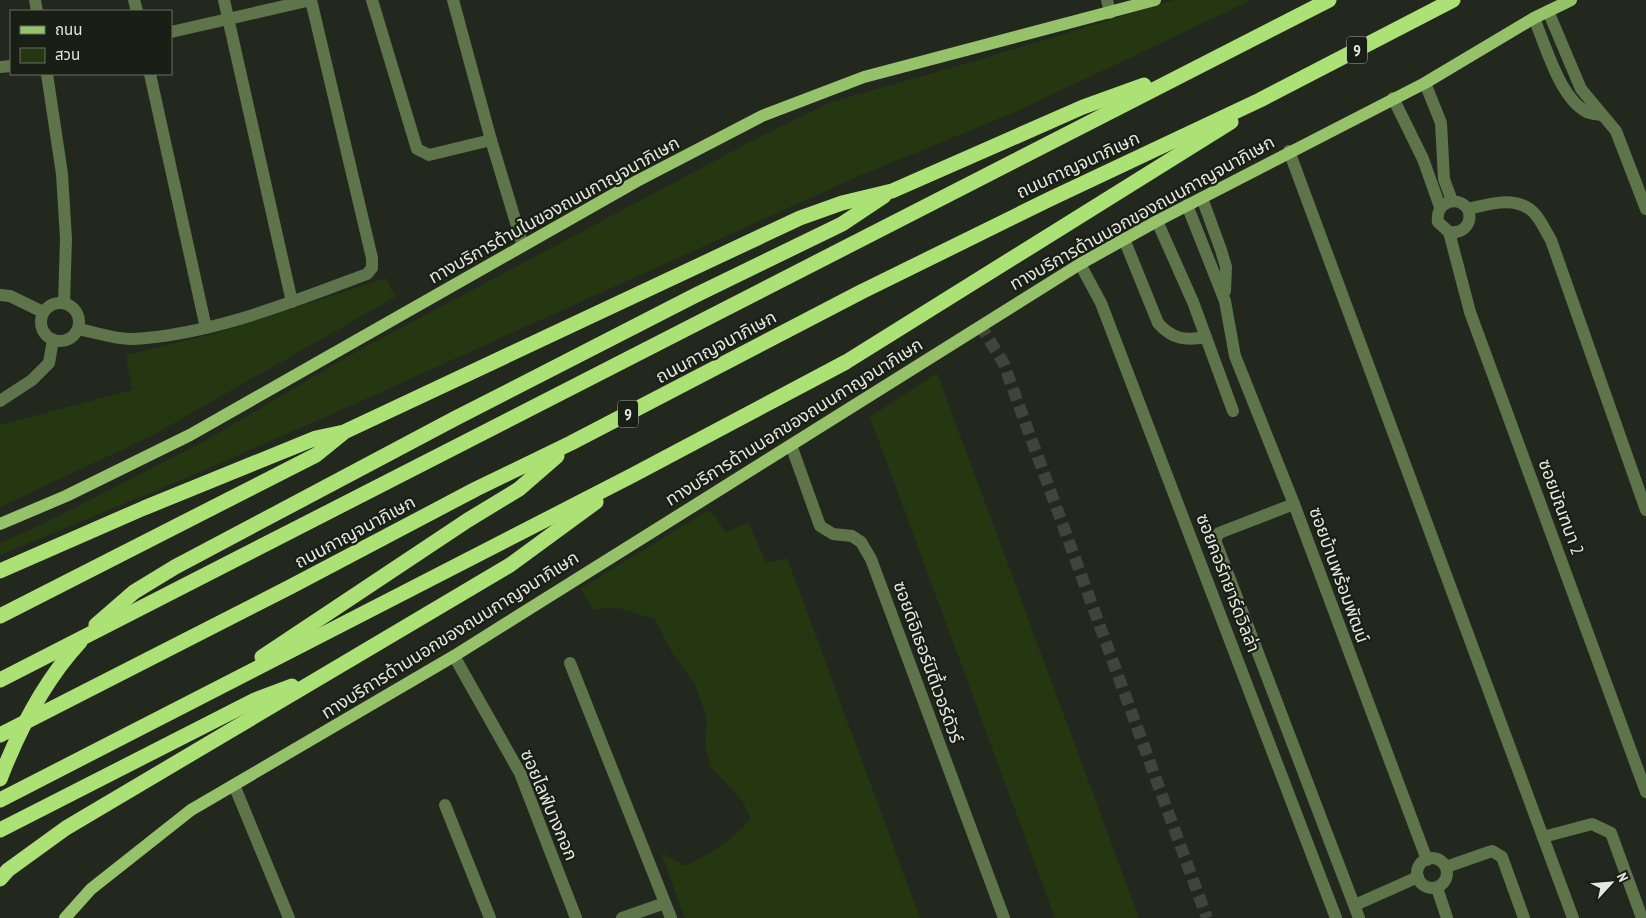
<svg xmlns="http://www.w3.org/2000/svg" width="1646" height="918" font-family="'PT Sans Narrow','Noto Sans Thai',sans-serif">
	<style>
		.green { fill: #253711 }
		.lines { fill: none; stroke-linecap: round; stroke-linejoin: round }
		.minor-tunnel { stroke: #40453b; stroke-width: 12; stroke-dasharray: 12 6; stroke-linecap: butt }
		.minor { stroke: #5e744a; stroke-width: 12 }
		.major { stroke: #96c26a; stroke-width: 12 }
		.highway { stroke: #ace175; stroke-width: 15 }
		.labels { text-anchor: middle; stroke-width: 4.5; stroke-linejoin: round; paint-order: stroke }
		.shield { fill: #191f14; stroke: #a7aca4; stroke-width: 1 }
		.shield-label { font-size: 16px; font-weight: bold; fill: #e4e8e1 }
		.street-label { font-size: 18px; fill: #e4e8e1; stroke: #191f14 }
	</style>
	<rect width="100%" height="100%" fill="#23281e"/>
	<g class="green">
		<polygon points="1174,0 1252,0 1015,112 859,176 357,403 179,481 0,555 0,543 37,527 203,442 354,353 754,140 831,102 965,64"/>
		<polygon points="386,278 395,297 153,435 0,507 0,425 132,390 126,355 218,333"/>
		<polygon points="937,373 1139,918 1055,918 870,417"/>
		<path d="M707 511 714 515 726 533 748 522 766 563 787 558 920 918H685L661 853 685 866C710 854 733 840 751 819L743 802 711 767 705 744 707 718 695 684 673 654 655 619 618 608 593 609 580 589Z"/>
	</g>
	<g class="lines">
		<polyline class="minor-tunnel" points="980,325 1003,362 1207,918"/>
		<g class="minor">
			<polyline points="35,0 37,11"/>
			<polyline points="134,0 137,11"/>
			<polyline points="224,0 292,302"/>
			<polyline points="372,0 417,149 429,155 491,140"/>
			<polyline points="453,0 491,140 523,246"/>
			<polyline points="1107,0 1110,13"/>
			<polyline points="1548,11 1581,89 1616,131 1646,209"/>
			<path d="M1534 18C1545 44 1560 99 1587 112 1591 114 1597 114 1602 115"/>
			<polyline points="0,67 11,66"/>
			<polyline points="47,74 62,174 66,239 64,303"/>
			<polyline points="150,74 206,328"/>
			<polyline points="1425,83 1441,123 1444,179 1452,201"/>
			<polyline points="1393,98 1423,159 1440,207"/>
			<polyline points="1289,151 1573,918"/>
			<polyline points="1202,198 1221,250 1226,267 1225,291"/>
			<polyline points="1187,205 1225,301 1235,356 1294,504 1427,860"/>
			<path d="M1468 209C1489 204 1517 195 1534 213 1541 220 1546 232 1551 240L1646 510"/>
			<polyline points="1157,221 1193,302 1233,411"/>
			<path d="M1449 232C1464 234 1473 223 1468 209 1456 194 1435 203 1438 222L1449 232 1470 312 1646 792"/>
			<path d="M1124 239 1158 323C1172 339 1185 341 1206 337"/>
			<polyline points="1080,264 1101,303 1336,918"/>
			<polyline points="0,295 10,296 43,312"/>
			<circle cx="60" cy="322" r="19"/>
			<path d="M78 329C95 332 116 340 134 339 214 334 292 302 367 274L372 268V258L311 0 171 32"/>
			<polyline points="0,401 32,380 49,363 53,340"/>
			<polyline points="791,445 820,526 833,534 852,536 861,542 871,559 1004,918"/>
			<polyline points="1294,504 1219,533 1215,540 1359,918"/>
			<polyline points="454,656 520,773 576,918"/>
			<polyline points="570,663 671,918"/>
			<polyline points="234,785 289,918"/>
			<polyline points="445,805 490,918"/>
			<polyline points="1543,837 1592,824 1611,833 1642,918"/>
			<circle cx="1432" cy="873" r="15"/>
			<polyline points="1446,867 1492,851 1502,857 1524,918"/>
			<polyline points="1437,888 1447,918"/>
			<polyline points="1355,905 1418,877"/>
			<polyline points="622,918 665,903"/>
		</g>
		<g class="major">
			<polyline points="0,524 66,496 190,435 637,181 762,116 864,77 1155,0"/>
			<polyline points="65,918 91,889 191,810 454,656 1080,264 1157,221 1425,83 1534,18 1571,0"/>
		</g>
		<g class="highway">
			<polyline points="0,571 144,508 316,438 344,432 800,218 842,203 892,191 1083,107 1144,85"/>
			<polyline points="0,616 316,455 342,434"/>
			<polyline points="96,625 134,592 175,567 454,419 696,295 842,224 884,196"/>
			<polyline points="262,657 468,520 519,489 557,456"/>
			<polyline points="0,680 1329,0"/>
			<polyline points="0,735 290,587 476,489 571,443 861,292 1050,199 1260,100 1453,0"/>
			<path d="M0 779C19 730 44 681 80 642"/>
			<polyline points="0,800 633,475 846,362 1231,122"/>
			<polyline points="0,830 255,700 292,686"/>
			<polyline points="0,879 8,870 66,828 510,565 596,502"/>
		</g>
	</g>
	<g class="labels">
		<g class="shield">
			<rect x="1347" y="36.5" width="20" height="27" rx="4"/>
			<rect x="618" y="400.5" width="20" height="27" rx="4"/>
		</g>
		<g class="shield-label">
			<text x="1357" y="56">9</text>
			<text x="628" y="420">9</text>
		</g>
		<g class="street-label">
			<text transform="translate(1078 165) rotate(-25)" y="6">ถนนกาญจนาภิเษก</text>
			<text transform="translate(554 210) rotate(-29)" y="6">ทางบริการด้านในของถนนกาญจนาภิเษก</text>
			<text transform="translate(1142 213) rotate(-29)" y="6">ทางบริการด้านนอกของถนนกาญจนาภิเษก</text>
			<text transform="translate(716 347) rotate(-28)" y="6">ถนนกาญจนาภิเษก</text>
			<text transform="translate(794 422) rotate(-32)" y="6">ทางบริการด้านนอกของถนนกาญจนาภิเษก</text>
			<text transform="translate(1561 507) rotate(70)" y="6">ซอยมัณฑนา 2</text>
			<text transform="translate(355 532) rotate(-28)" y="6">ถนนกาญจนาภิเษก</text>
			<text transform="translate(1339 575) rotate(70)" y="6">ซอยบ้านพร้อมพัฒน์</text>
			<text transform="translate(1228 583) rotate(69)" y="6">ซอยคอร์ทยาร์ดวิลล่า</text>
			<text transform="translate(450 635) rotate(-32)" y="6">ทางบริการด้านนอกของถนนกาญจนาภิเษก</text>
			<text transform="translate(928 662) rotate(70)" y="6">ซอยดิอิเธอร์นิตี้เวอร์ดัวร์</text>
			<text transform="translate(549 805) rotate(67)" y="6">ซอยไลฟ์บางกอก</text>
		</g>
	</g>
	<rect x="10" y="10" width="162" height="65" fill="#191f14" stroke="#6a6f66"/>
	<rect x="20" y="26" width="25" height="8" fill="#96c26a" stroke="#6a6f66"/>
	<text x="55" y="35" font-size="15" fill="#e4e8e1">ถนน</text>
	<rect x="20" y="48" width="25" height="15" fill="#253711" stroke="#6a6f66"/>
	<text x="55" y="60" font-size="15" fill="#e4e8e1">สวน</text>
	<g transform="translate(1611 883) rotate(64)" stroke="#191f14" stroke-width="4" paint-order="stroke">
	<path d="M0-4L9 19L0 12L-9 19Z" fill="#e4e8e1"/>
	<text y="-8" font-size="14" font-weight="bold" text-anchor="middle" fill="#e4e8e1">N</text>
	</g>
</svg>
